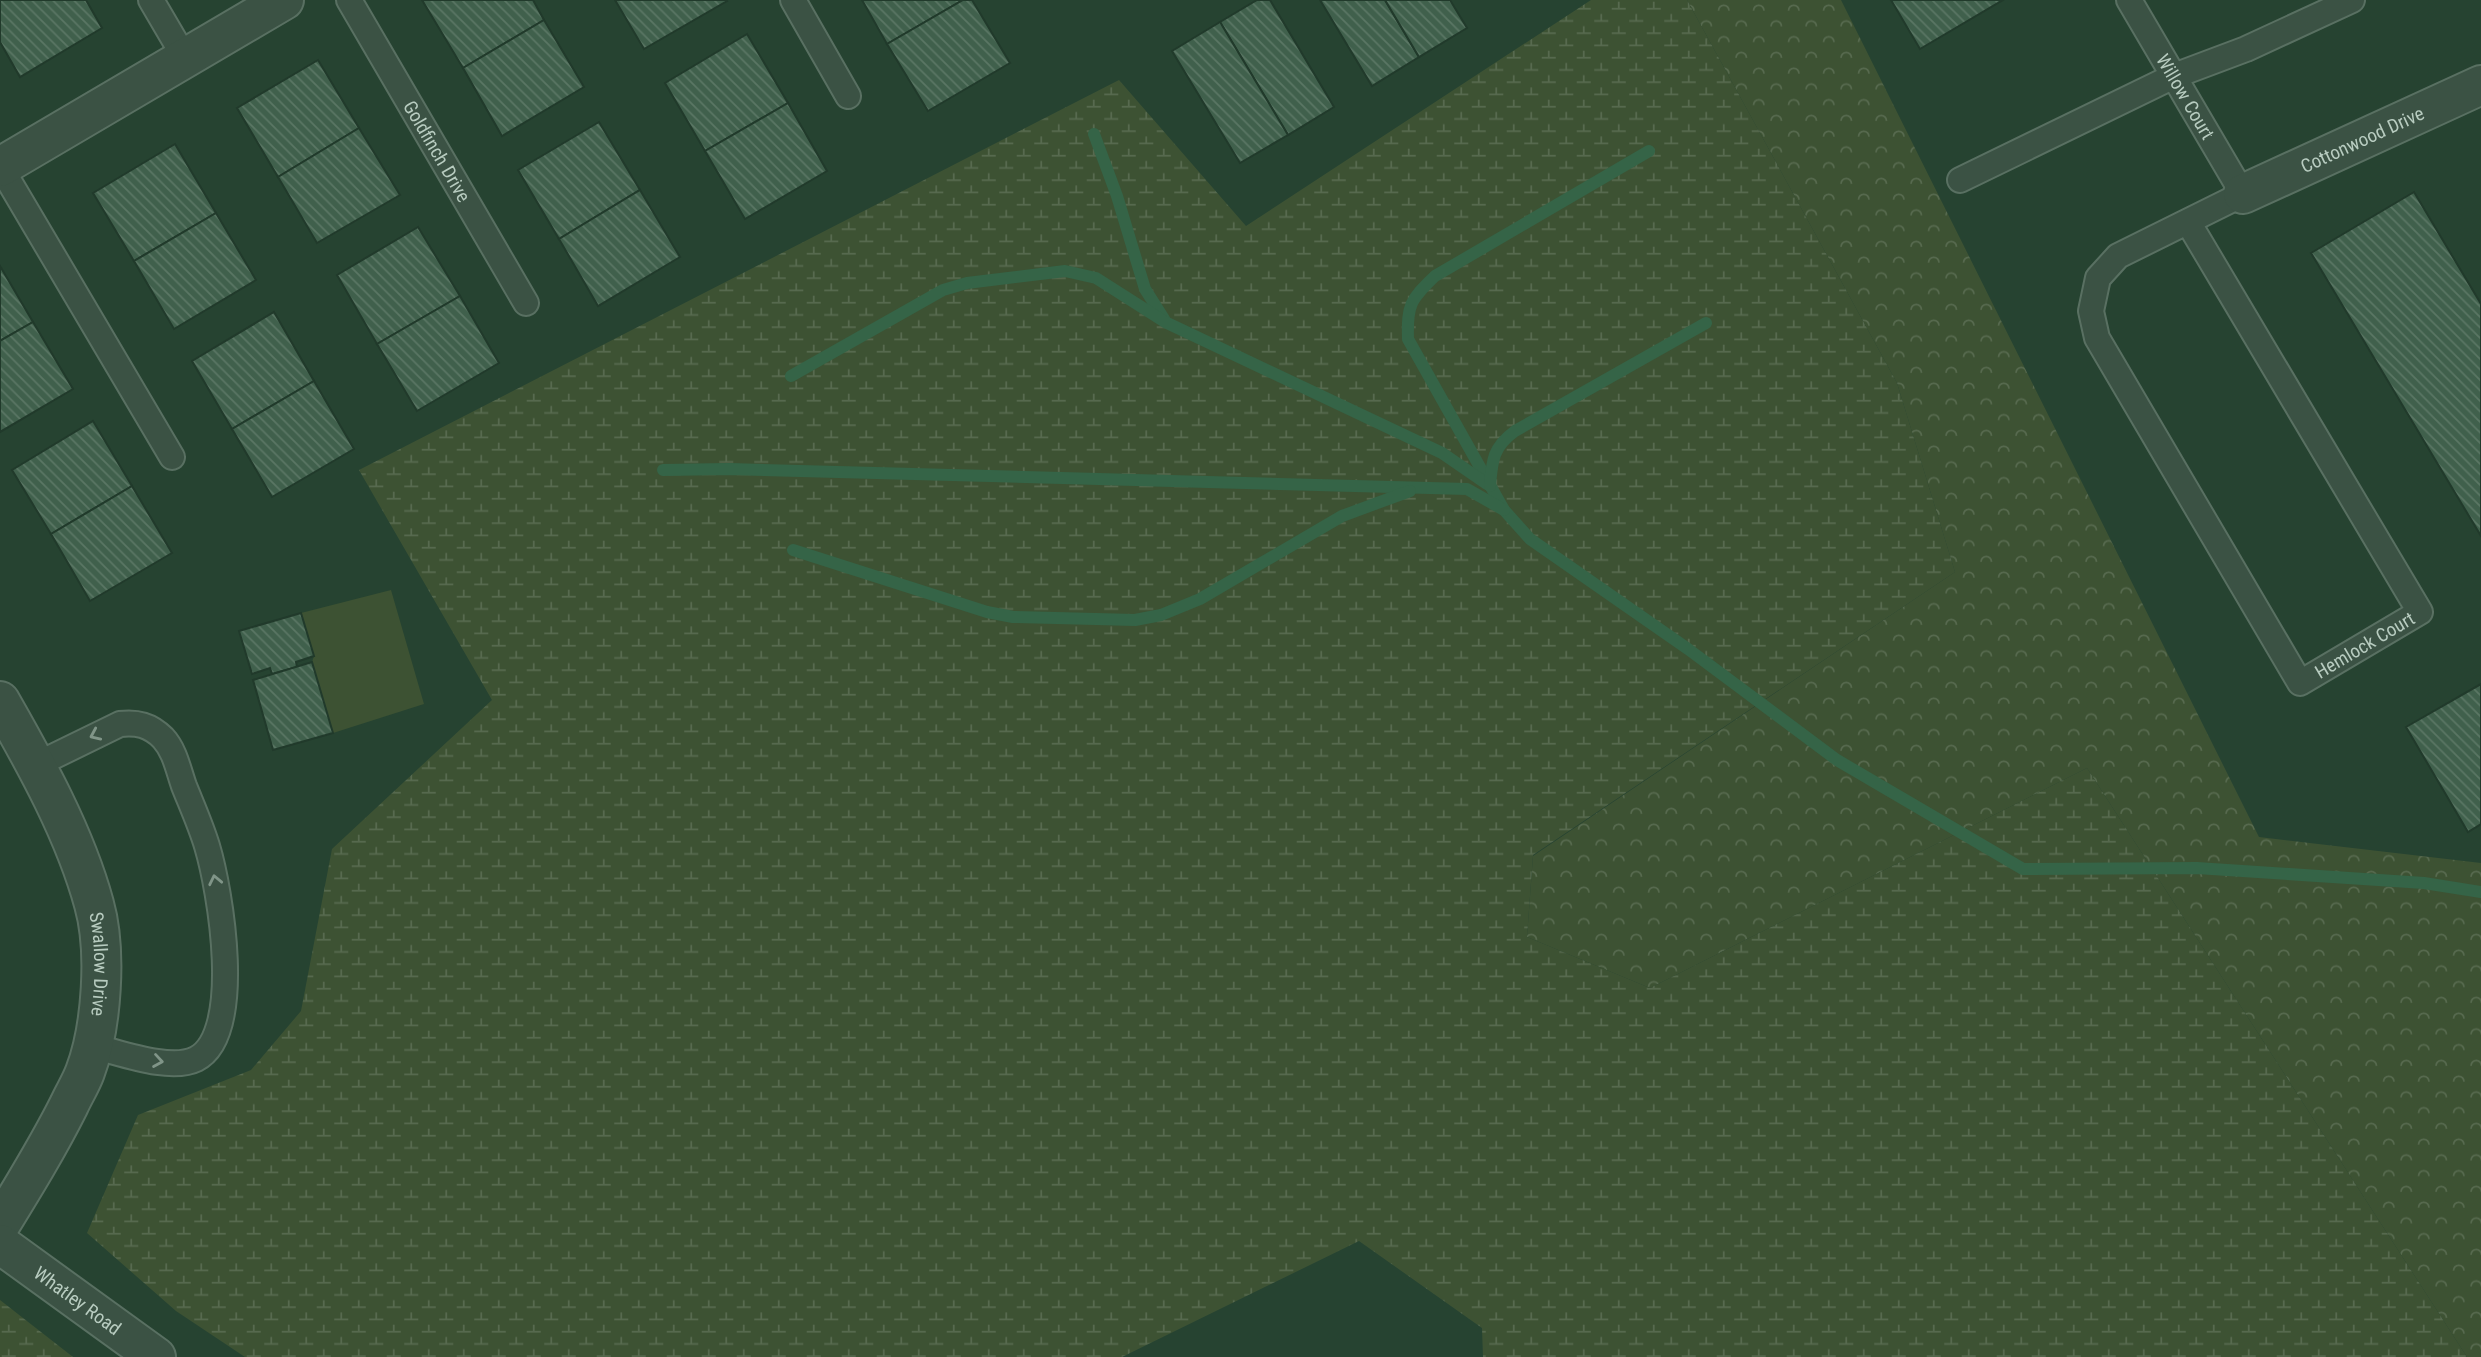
<svg xmlns="http://www.w3.org/2000/svg" width="2481" height="1357" font-family="'Roboto Condensed',sans-serif">
	<style>
		.forest { fill: url(#forest-crowns) }
		.wetland { fill: url(#wetland-marsh) }
		.garden { fill: #3d5233 }
		.lines { fill: none; stroke-linecap: round; stroke-linejoin: round }
		.stream { stroke: #356447; stroke-width: 12 }
		.building { fill: url(#building-back-hatch); stroke: #213a2b; stroke-width: 2 }
		.lane-casing { stroke: #597062; stroke-width: 28 }
		.street-casing { stroke: #597062; stroke-width: 42 }
		.lane { stroke: #3b5244; stroke-width: 24 }
		.street { stroke: #3b5244; stroke-width: 38 }
		.oneway { stroke: #809588 }
		.labels { text-anchor: middle; stroke-width: 6; stroke-linejoin: round; paint-order: stroke }
		.street-label { font-size: 19px; fill: #b8ccc0; stroke: #1f3829 }
	</style>
	<defs>
		<pattern id="forest-crowns" width="20" height="18" patternUnits="userSpaceOnUse" patternTransform="scale(1.75)"><rect width="20" height="18" fill="#3d5233"/><path d="M2 6a3 3 0 1 1 6 0M12 15a3 3 0 1 1 6 0" fill="none" stroke="#576a4f"/></pattern>
		<pattern id="wetland-marsh" width="20" height="14" patternUnits="userSpaceOnUse" patternTransform="scale(1.75)"><rect width="20" height="14" fill="#3d5233"/><path d="M1 5h8M5 5V1M11 12h8M15 12V8" fill="none" stroke="#576a4f"/></pattern>
		<pattern id="building-back-hatch" width="6" height="6" patternUnits="userSpaceOnUse" patternTransform="scale(1.75)"><rect width="6" height="6" fill="#40604c"/><path d="M-1 5l2 2M0 0l6 6M5-1l2 2" fill="none" stroke="#5a7664"/></pattern>
	</defs>
	<rect width="100%" height="100%" fill="#264331"/>
	<polygon class="forest" points="1687,0 1841,0 2259,837 2481,863 2481,1357 2467,1357 2087,768 1650,988 1527,937 1533,856 1955,572 1897,383"/>
	<g class="wetland">
		<polygon points="1591,0 1687,0 1897,383 1955,572 1533,855 1527,937 1650,988 2087,768 2467,1357 1483,1357 1482,1328 1359,1241 1122,1357 245,1357 176,1311 87,1233 138,1115 251,1070 301,1011 332,849 492,700 359,470 1119,80 1246,226"/>
		<polygon points="0,1300 73,1357 0,1357"/>
	</g>
	<polygon class="garden" points="391,590 424,704 333,733 312,662 314,656 301,613"/>
	<g class="lines">
		<g class="stream">
			<polyline points="1094,134 1117,196 1145,289 1164,319"/>
			<path d="M1649 151 1435 276C1410 300 1407 305 1408 339L1504 510 1530 539 1688 649 1837 760 2023 869 2197 868 2424 883 2481 892"/>
			<polyline points="791,376 943,290 967,283 1065,271 1096,278 1165,322 1442,453 1487,484"/>
			<polyline points="663,470 729,469 1467,489 1504,510"/>
			<path d="M1490 486C1492 460 1493 447 1515 431L1706 323"/>
			<polyline points="793,550 987,612 1013,617 1135,620 1161,615 1200,599 1342,516 1410,491"/>
		</g>
	</g>
	<g class="building">
		<polygon points="0,0 86,0 102,28 20,77 0,42"/>
		<polygon points="422,0 533,0 544,20 463,68"/>
		<polygon points="615,0 726,0 727,1 644,49"/>
		<polygon points="862,0 963,0 887,44"/>
		<polygon points="963,0 972,0 1010,63 928,111 887,44"/>
		<polygon points="1257,0 1270,0 1334,107 1288,135 1220,22"/>
		<polygon points="1320,0 1385,0 1419,57 1372,86"/>
		<polygon points="1385,0 1450,0 1467,28 1419,57"/>
		<polygon points="1891,0 2003,0 1920,49"/>
		<polygon points="544,20 584,87 502,136 463,68"/>
		<polygon points="1220,22 1288,135 1240,163 1172,51"/>
		<polygon points="747,34 788,103 705,151 665,83"/>
		<polygon points="318,60 359,128 278,177 237,108"/>
		<polygon points="788,103 827,171 745,219 705,151"/>
		<polygon points="599,122 640,190 559,239 518,170"/>
		<polygon points="359,128 400,195 317,243 278,177"/>
		<polygon points="175,144 216,213 134,261 93,193"/>
		<polygon points="640,190 680,257 598,306 559,239"/>
		<polygon points="2414,192 2481,304 2481,536 2311,253"/>
		<polygon points="216,213 256,280 174,329 134,261"/>
		<polygon points="418,227 460,296 377,344 337,275"/>
		<polygon points="0,266 33,322 0,341"/>
		<polygon points="460,296 499,363 417,411 377,344"/>
		<polygon points="274,312 314,381 232,429 192,361"/>
		<polygon points="33,322 73,389 0,432 0,341"/>
		<polygon points="314,381 354,449 272,497 232,429"/>
		<polygon points="93,421 132,486 51,534 12,470"/>
		<polygon points="132,486 172,553 90,601 51,534"/>
		<polygon points="301,613 314,656 296,662 297,667 272,674 270,668 252,674 239,631"/>
		<polygon points="312,662 333,733 273,750 253,680"/>
		<polygon points="2481,684 2481,824 2468,832 2406,727"/>
	</g>
	<g class="lines">
		<g class="lane-casing">
			<g id="lane">
				<polyline points="151,0 185,58"/>
				<path id="s1" d="M349 0 526 303"/>
				<polyline points="793,0 848,96"/>
				<path id="s2" d="M2129 0 2243 194 2118 256 2098 278 2091 311 2097 338 2300 683 2420 612 2188 222"/>
				<polyline points="0,166 172,457"/>
				<polyline points="1960,180 2174,76 2246,49 2352,0"/>
				<path d="M36 765 120 724C137 722 150 725 163 738 175 751 178 769 184 786 192 806 201 826 207 846 220 889 245 1034 196 1059 170 1072 119 1052 92 1046"/>
			</g>
		</g>
		<g class="street-casing">
			<g id="street">
				<polyline points="0,167 284,0"/>
				<path id="s3" d="M2243 194 2481 85"/>
				<path id="s4" d="M0 701C36 764 75 834 94 904 107 950 102 1027 85 1072 81 1083 74 1094 69 1105 48 1147 24 1186 0 1225"/>
				<path id="s5" d="M0 1244 156 1357"/>
			</g>
		</g>
		<use href="#lane" class="lane"/>
		<use href="#street" class="street"/>
	</g>
	<defs><path id="oneway-chevron" d="M-2-3.5L2.5 0L-2 3.5" fill="none" stroke-width="1.6" stroke-linecap="round" stroke-linejoin="round" transform="scale(1.75)"/></defs>
	<g class="oneway">
		<use href="#oneway-chevron" transform="translate(95 735) rotate(156)"/>
		<use href="#oneway-chevron" transform="translate(215 880) rotate(-102)"/>
		<use href="#oneway-chevron" transform="translate(158 1061) rotate(9)"/>
	</g>
	<g class="labels">
		<g class="street-label">
			<text dy="7" stroke="none"><textPath href="#s2" startOffset="112">Willow Court</textPath></text>
			<text dy="7" stroke="none"><textPath href="#s3" startOffset="131">Cottonwood Drive</textPath></text>
			<text dy="7" stroke="none"><textPath href="#s1" startOffset="175">Goldfinch Drive</textPath></text>
			<text dy="7" stroke="none"><textPath href="#s2" startOffset="931">Hemlock Court</textPath></text>
			<text dy="7" stroke="none"><textPath href="#s4" startOffset="285">Swallow Drive</textPath></text>
			<text dy="7" stroke="none"><textPath href="#s5" startOffset="96">Whatley Road</textPath></text>
		</g>
	</g>
</svg>
